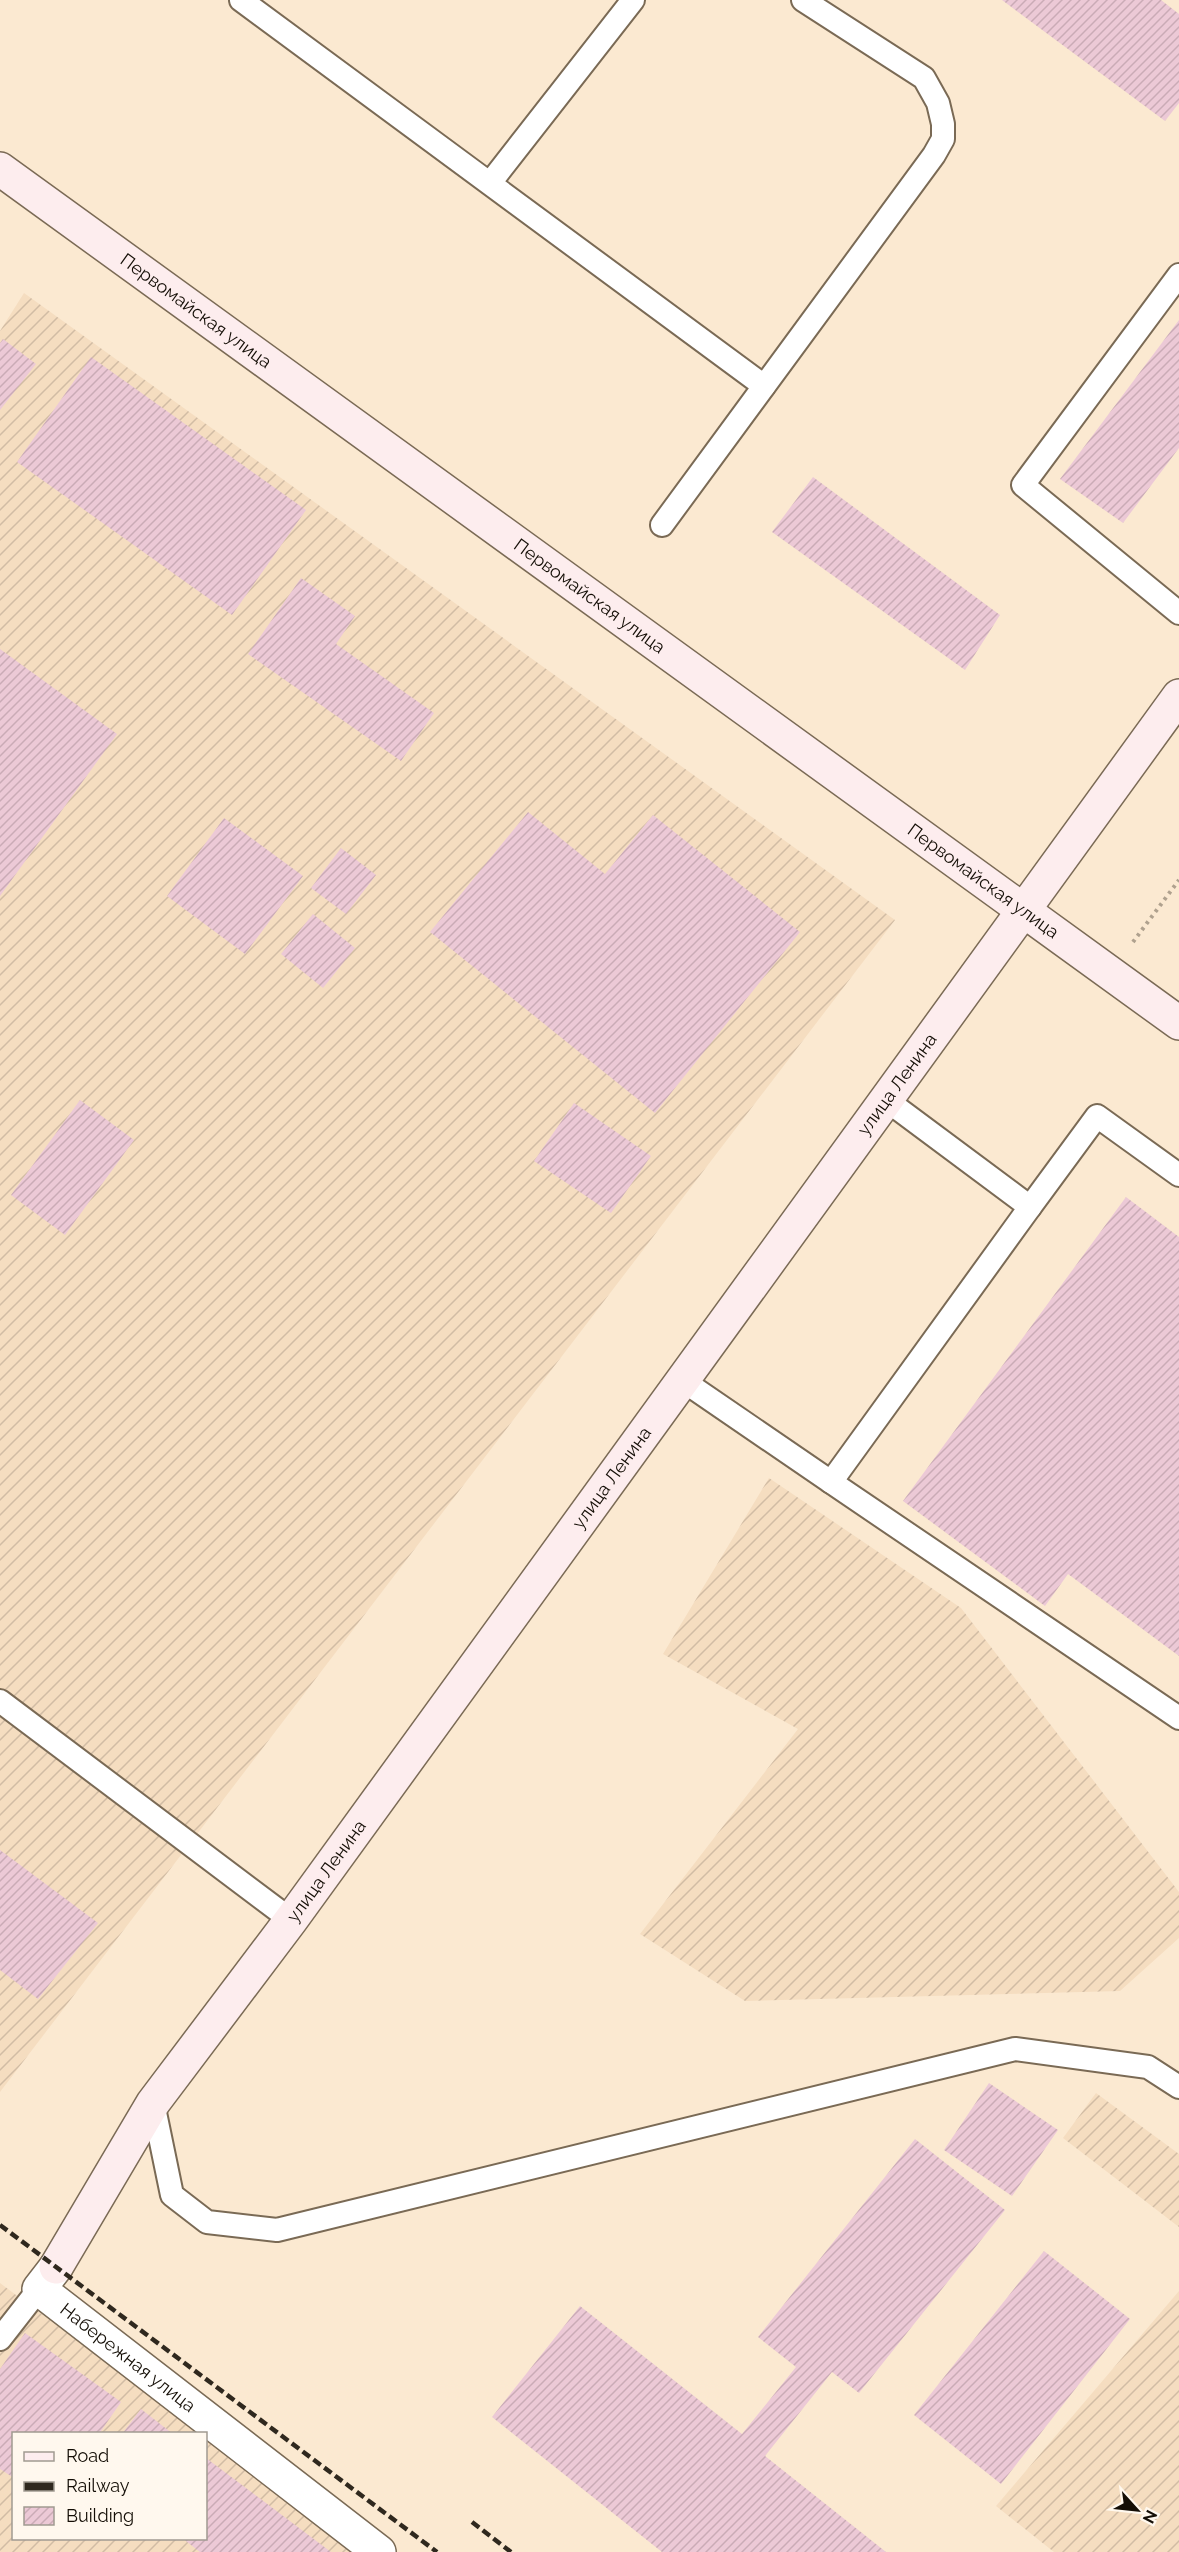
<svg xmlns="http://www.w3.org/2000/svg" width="1179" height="2552" font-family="Raleway,sans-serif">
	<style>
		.industrial { fill: url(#industrial-furrows) }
		.building { fill: url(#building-hatch) }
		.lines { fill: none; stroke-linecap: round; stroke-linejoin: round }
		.lane-casing { stroke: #7a6a55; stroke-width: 26 }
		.street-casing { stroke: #7a6a55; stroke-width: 36 }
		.secondary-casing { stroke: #7a6a55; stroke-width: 36 }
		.path { stroke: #afa18e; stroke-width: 4; stroke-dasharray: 3 4.5; stroke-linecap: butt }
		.lane { stroke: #fff; stroke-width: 22 }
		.street { stroke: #fff; stroke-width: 33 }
		.secondary { stroke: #fdedee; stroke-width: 33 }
		.rail { stroke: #2f281e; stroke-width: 4.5; stroke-dasharray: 9 4.5; stroke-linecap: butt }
		.labels { text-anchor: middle; stroke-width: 5; stroke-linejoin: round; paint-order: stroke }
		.street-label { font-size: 18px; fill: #140e06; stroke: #fff8ee }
	</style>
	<defs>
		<pattern id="industrial-furrows" width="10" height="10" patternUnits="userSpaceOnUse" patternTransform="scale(1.5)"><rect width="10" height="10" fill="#f5ddc0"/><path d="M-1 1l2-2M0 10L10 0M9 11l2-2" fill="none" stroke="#d1bca4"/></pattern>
		<pattern id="building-hatch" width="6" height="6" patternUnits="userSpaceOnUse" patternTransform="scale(1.5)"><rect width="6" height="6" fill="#ecc9d6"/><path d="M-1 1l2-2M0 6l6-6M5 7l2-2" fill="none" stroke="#caabb6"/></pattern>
	</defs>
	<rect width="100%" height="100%" fill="#fbe9d1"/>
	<g class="industrial">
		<polygon points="24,293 895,920 0,2092 0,331"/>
		<polygon points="769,1478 961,1608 1179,1892 1179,1938 1120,1991 745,2001 640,1934 798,1729 663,1654"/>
		<polygon points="1096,2093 1179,2154 1179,2227 1063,2138"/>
		<polygon points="0,2283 200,2433 14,2434 14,2538 206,2538 206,2438 357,2552 0,2552"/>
		<polygon points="1179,2291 1179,2552 1054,2552 996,2506"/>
	</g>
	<g class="building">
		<polygon points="1002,0 1161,0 1179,14 1179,103 1165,121"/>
		<polygon points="1179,320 1179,448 1123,523 1060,479"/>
		<polygon points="3,339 36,364 0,410 0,343"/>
		<polygon points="91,357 306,510 232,615 17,462"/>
		<polygon points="813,477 1000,615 965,670 772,532"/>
		<polygon points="301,578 355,616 336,644 434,713 401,761 248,654"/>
		<polygon points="0,649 117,734 0,896"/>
		<polygon points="528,812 605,874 653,815 800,932 655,1113 430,932"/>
		<polygon points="224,818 303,876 245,954 167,896"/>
		<polygon points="341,848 376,875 346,914 311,888"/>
		<polygon points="313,914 355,948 323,988 281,954"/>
		<polygon points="80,1100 134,1140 65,1235 11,1195"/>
		<polygon points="574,1103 651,1156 611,1213 534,1161"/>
		<polygon points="1126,1197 1179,1237 1179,1656 1068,1574 1045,1606 903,1501"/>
		<polygon points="0,1850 98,1923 38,1999 0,1970"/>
		<polygon points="989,2083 1058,2130 1012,2196 944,2150"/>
		<polygon points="915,2139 1005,2210 859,2393 832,2372 765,2456 886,2552 662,2552 492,2417 580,2306 742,2434 796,2367 758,2337"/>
		<polygon points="1044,2251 1130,2319 1001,2484 914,2415"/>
		<polygon points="25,2333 121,2402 99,2434 14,2434 14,2478 0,2469 0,2369"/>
		<polygon points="141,2409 173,2434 122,2434"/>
		<polygon points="206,2458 331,2552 200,2552 182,2538 206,2538"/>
	</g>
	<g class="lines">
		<g class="lane-casing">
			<g id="lane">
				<polyline points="241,0 764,386"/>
				<polyline points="490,183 633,0"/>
				<polyline points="1179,275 1023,485 1179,613"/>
				<polyline points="662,525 934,155 943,139 943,124 938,103 924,78 803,0"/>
				<polyline points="1030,1207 1097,1116 1179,1175"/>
				<polyline points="682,1380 831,1482 1030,1207 885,1099"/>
				<polyline points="831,1482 1179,1718"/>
				<polyline points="0,1701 291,1920"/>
				<polyline points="153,2103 172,2195 207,2222 277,2230 1015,2049 1148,2067 1179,2087"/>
				<polyline points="0,2339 39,2289"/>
			</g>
		</g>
		<g class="street-casing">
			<g id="street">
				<path id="s1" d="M56 2267 39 2289 379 2552"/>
			</g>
		</g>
		<g class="secondary-casing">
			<g id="secondary">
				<path id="s2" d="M0 169 1179 1023"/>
				<path id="s3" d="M56 2267 153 2103 291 1920 1179 696"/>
			</g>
		</g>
		<polyline class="path" points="1133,942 1179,880"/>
		<use href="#lane" class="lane"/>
		<use href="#street" class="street"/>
		<use href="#secondary" class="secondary"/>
		<g class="rail">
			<polyline points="0,2225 437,2552"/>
			<polyline points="472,2522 511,2552"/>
		</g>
	</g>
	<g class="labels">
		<g class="street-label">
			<text dy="6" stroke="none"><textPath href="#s2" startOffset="242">Первомайская улица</textPath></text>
			<text dy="6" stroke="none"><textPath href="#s2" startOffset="728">Первомайская улица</textPath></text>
			<text dy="6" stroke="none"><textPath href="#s2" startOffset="1214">Первомайская улица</textPath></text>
			<text dy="6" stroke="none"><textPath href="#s3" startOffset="1452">улица Ленина</textPath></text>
			<text dy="6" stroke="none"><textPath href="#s3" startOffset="966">улица Ленина</textPath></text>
			<text dy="6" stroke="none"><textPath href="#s3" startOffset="480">улица Ленина</textPath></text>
			<text dy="6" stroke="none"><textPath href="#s1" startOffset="140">Набережная улица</textPath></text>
		</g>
	</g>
	<rect x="12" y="2432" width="195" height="108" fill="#fff8ee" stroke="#a19a91" stroke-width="1.5"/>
	<rect x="24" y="2452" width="30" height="9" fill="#fdedee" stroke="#a19a91" stroke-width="1.5"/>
	<text x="66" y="2462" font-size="18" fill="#140e06">Road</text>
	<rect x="24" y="2482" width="30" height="9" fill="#2f281e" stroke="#a19a91" stroke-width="1.5"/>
	<text x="66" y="2492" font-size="18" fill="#140e06">Railway</text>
	<rect x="24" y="2507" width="30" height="18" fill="url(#building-hatch)" stroke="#a19a91" stroke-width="1.5"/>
	<text x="66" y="2522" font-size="18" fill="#140e06">Building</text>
	<g transform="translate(1137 2510) rotate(117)" stroke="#fff8ee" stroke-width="4.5" paint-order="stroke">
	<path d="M0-4.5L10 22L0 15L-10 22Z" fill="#140e06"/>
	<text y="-9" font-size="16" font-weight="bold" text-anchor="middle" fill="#140e06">N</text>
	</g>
</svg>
